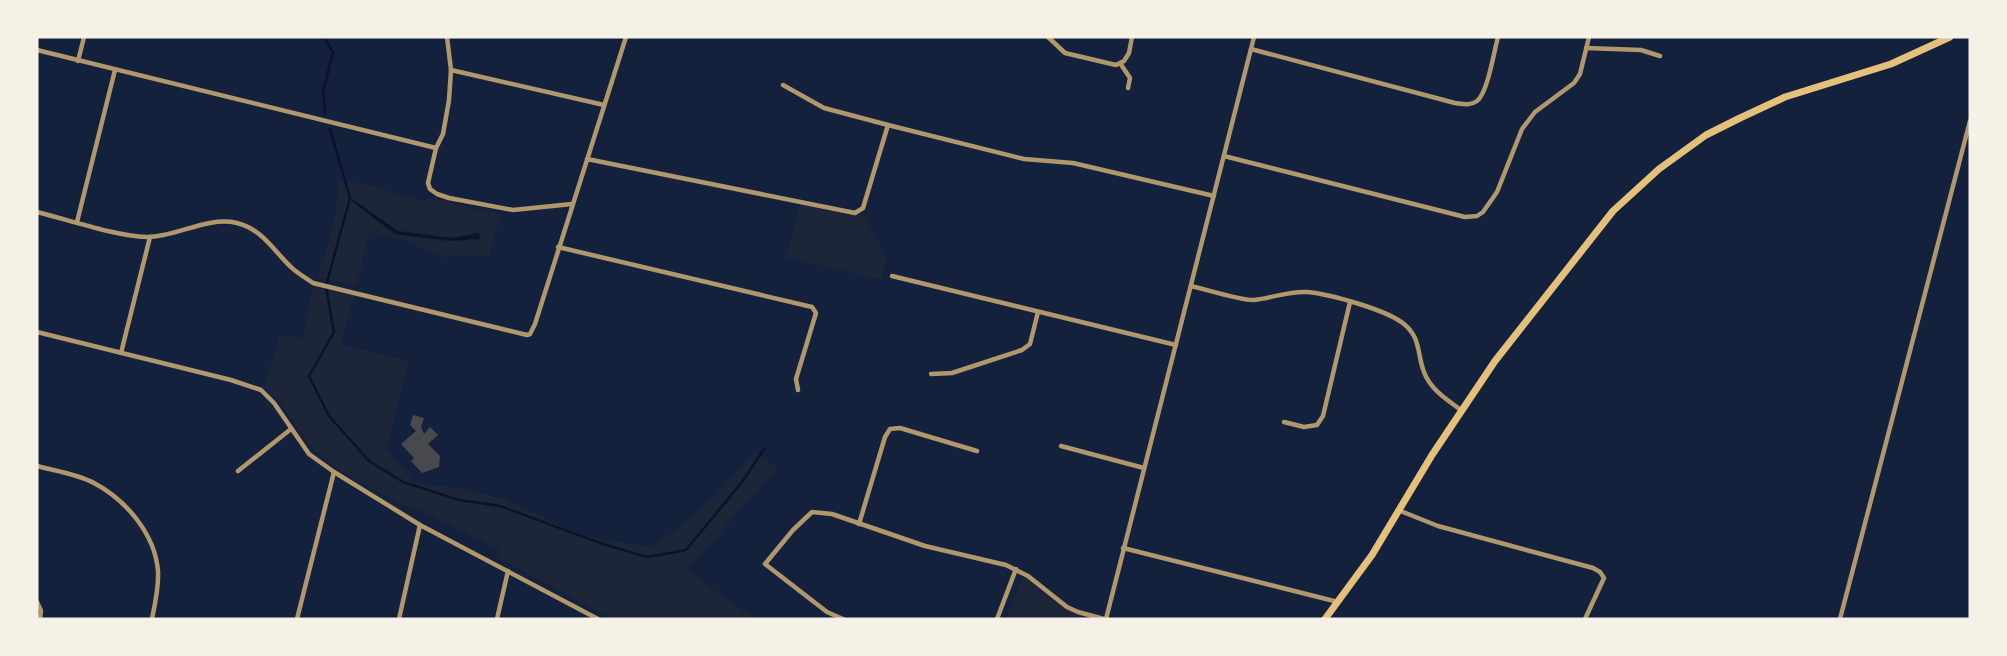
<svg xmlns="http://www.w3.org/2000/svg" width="2007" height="656" font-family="'Sofia Sans Condensed',sans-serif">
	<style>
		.green { fill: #1d2539 }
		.water { fill: #0b132b }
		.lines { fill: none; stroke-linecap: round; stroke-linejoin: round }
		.stream { stroke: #0b132b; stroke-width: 2.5 }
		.building { fill: #48494c }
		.minor { stroke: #b1986c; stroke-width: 4.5 }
		.primary { stroke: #e5c07b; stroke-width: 7 }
	</style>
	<rect width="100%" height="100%" fill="#14213d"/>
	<g class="green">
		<path d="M338 180 369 185 420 201 432 197 478 210 501 214 489 256 441 257 405 241 370 231 357 285 317 277C328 243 338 217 338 180Z"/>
		<polygon points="800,204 849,216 855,213 865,218 886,255 882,280 786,257"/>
		<path d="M314 285 355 294 341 344 409 361 387 449 415 483 456 488 505 499 565 528 598 539 655 547 721 491 754 451 778 468 687 570 754 619H612L497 557 499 549 417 508 412 509C380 492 341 477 315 450 296 431 285 404 264 387L280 335 302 338Z"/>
		<polygon points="1028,576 1058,601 1097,619 1006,619 1021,580"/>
	</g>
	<polygon class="water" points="351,198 398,231 451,238 479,233 480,239 450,241 395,234 349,199"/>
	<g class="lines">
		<g class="stream">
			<polyline points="324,37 333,52 323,92 325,114"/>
			<polyline points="330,129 350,198 326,286 334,332 309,376 329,416 369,461 403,482 459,500 500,506 603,544 647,557 686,550 742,482 764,449"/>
		</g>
	</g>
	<polygon class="building" points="413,415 424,418 421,427 424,434 430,427 438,435 428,444 440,456 439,467 422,473 411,461 414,458 401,444 416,431 410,425"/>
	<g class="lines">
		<g class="minor">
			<polyline points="447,37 451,70 449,100 443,134 436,148 428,183 430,189 437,194 449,198 513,210 572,204"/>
			<polyline points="1048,37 1065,53 1116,65 1124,61 1129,53 1132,37"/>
			<polyline points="1586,48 1641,50 1660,56"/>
			<path d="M1251 49 1455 103C1463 104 1470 106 1477 101 1488 92 1494 51 1498 37"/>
			<polyline points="37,50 436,148"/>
			<polyline points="78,61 84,37"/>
			<polyline points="1120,63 1130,78 1128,88"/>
			<polyline points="451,70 604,105"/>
			<polyline points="783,85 824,108 888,125 1024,159 1073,163 1214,196"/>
			<polyline points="1224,156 1465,217 1477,216 1483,212 1497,192 1522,129 1535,112 1574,83 1580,74 1589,37"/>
			<polyline points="587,159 855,213 863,208 888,125"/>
			<path d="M37 212C69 220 115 236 147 237 178 237 206 216 237 223 262 229 274 251 291 267 297 273 306 278 313 283L527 335 530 334 535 324 626 37"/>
			<polyline points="77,222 115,70"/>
			<polyline points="558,247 812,307 816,313 796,379 798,390"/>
			<polyline points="892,276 1176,345"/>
			<path d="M1191 286C1205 289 1242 301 1254 300 1272 298 1289 291 1307 292 1330 294 1387 310 1404 324 1421 338 1417 354 1424 372 1430 389 1447 400 1461 410"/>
			<polyline points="37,332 231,380 261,390 274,403 309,454 334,472 420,525 598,619"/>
			<polyline points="121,353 150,237"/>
			<polyline points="931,374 952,373 1022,350 1030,344 1038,312"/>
			<polyline points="1284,422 1304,427 1317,425 1323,416 1350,302"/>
			<polyline points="1061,446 1144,468"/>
			<path d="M37 466C55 471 77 474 94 483 126 500 155 534 158 571 159 587 155 604 152 619"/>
			<polyline points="238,471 291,429"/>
			<polyline points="1398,510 1438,526 1593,568 1600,572 1604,578 1585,619"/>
			<polyline points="859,524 885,437 890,429 900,428 977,451"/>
			<polyline points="1123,548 1338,602"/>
			<polyline points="37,602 41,611 40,619"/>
			<polyline points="297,619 334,472"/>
			<polyline points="399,619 420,525"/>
			<polyline points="497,619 508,571"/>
			<polyline points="843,619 827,612 765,564 793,530 812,512 832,514 925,546 1006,565 1028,576 1067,607 1078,612 1104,619"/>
			<polyline points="997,619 1016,569"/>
			<polyline points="1106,619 1254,37"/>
			<polyline points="1840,619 1970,121"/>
		</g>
		<polyline class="primary" points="1325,619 1372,555 1432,455 1495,361 1613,211 1659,169 1706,135 1740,118 1785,97 1891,64 1950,37"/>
	</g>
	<rect width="2007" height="656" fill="none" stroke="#f6f1e7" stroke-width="77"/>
</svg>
